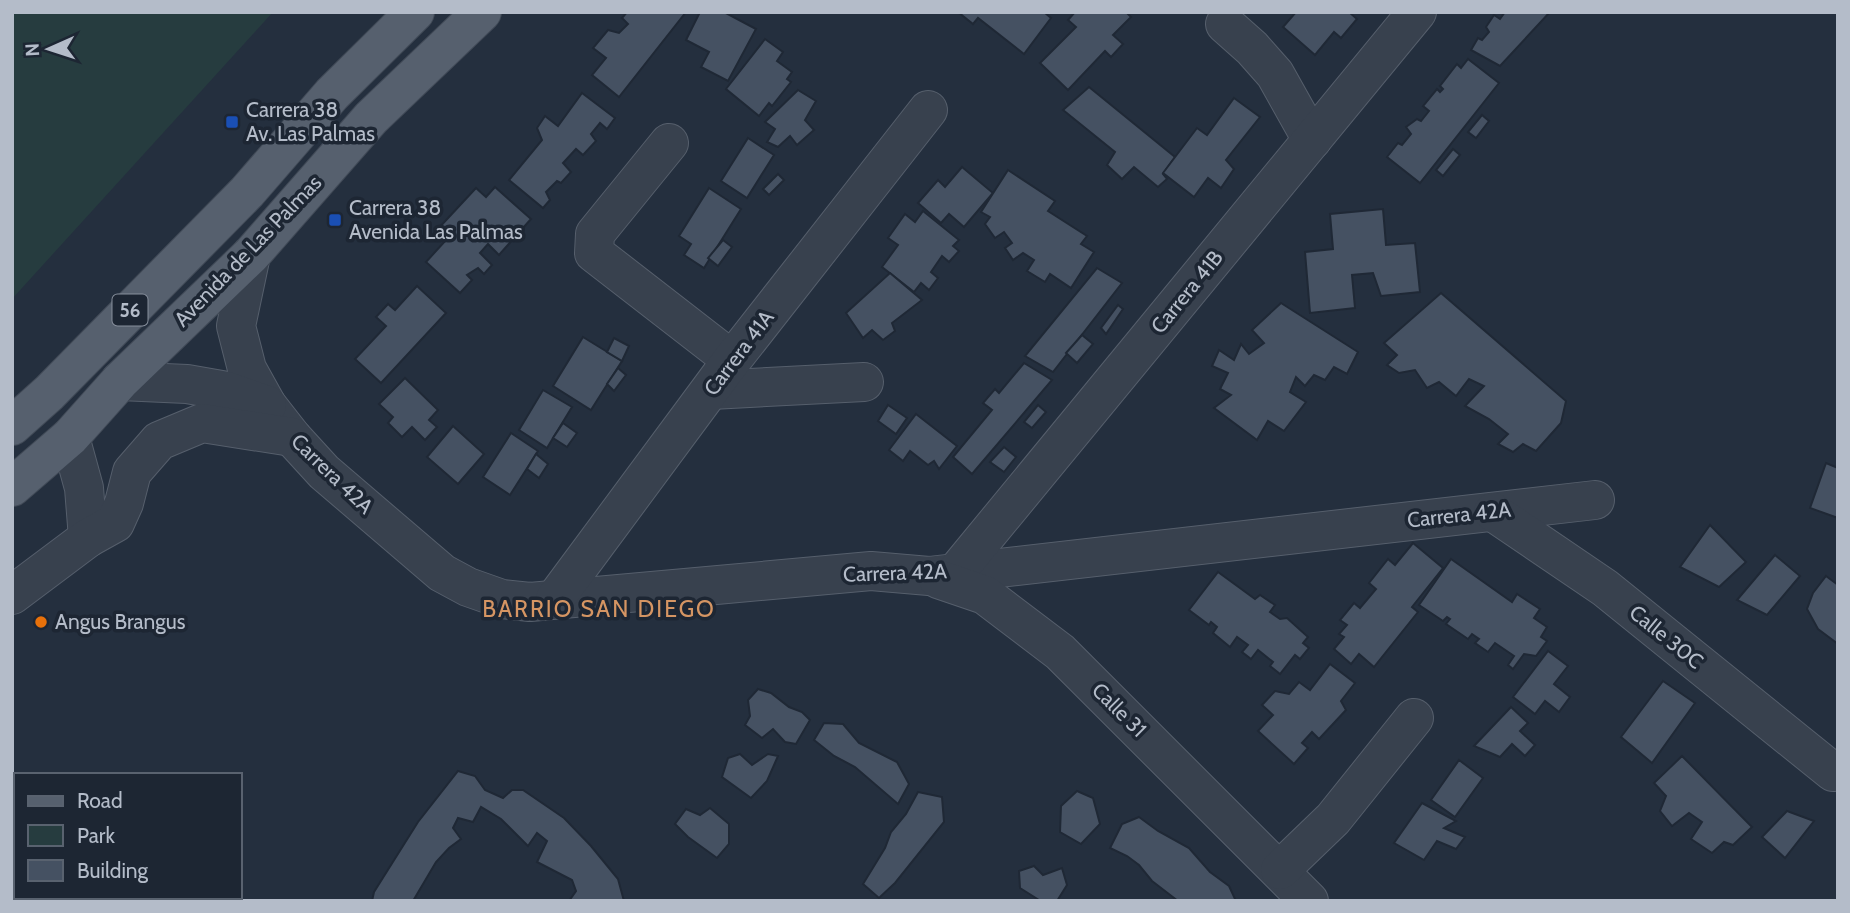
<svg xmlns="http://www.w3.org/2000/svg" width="1850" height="913" font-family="Cabin,sans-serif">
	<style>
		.green { fill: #263c3f }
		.building { fill: #455162; stroke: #1f2835; stroke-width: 2 }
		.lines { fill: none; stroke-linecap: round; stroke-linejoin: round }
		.minor-casing { stroke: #565f6c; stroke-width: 40 }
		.major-casing { stroke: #414a57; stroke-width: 40 }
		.minor { stroke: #38414e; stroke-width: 38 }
		.major { stroke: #56606e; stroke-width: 38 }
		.transit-dot { fill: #1a4fb4; stroke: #1d2633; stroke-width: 2.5 }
		.food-dot { fill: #e8710a; stroke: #1d2633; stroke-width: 2.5 }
		.labels { text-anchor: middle; stroke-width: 7; stroke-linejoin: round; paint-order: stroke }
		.shield { fill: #1d2633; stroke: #878f9c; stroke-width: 2 }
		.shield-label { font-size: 19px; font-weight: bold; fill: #b4bcc9 }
		.poi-label { font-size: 21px; fill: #b4bcc9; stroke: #1d2633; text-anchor: start }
		.street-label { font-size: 21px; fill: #b4bcc9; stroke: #1d2633 }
		.neighbourhood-label { font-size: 23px; letter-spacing: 2px; fill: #d59563; stroke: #1d2633 }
	</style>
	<rect width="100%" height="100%" fill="#242f3e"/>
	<polygon class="green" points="12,12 273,12 12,299"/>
	<g class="building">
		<polygon points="627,12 686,12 619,97 592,75 606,58 593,48 608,30 619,33 628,24 622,18"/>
		<polygon points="700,12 724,12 756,29 728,81 701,67 709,52 686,40"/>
		<polygon points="958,12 1044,12 1051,18 1024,54 978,18 973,24"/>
		<polygon points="1075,12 1126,12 1131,17 1113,35 1123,44 1111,57 1105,51 1068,90 1040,63 1076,27 1068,20"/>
		<polygon points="1296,12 1349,12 1357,19 1341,38 1334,32 1315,55 1283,27"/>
		<polygon points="1505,12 1550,12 1500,66 1471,50 1478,38 1482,40 1489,32 1486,27 1494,15 1500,19"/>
		<polygon points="765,39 783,52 777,61 792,72 787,79 791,82 772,106 769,103 759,116 726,89"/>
		<polygon points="1468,59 1499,83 1420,183 1387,157 1398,143 1402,145 1411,134 1406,127 1417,119 1421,121 1429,111 1423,106 1437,89 1440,92 1443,89 1440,86 1457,64 1461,68"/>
		<polygon points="1089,87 1175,157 1163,174 1167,179 1158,187 1134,167 1122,179 1107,165 1115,152 1063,110"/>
		<polygon points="798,90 816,101 805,120 814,130 797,145 790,136 778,147 767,142 775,129 765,122"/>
		<polygon points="582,93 615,118 607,129 600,123 591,134 596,141 583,155 576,149 563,163 571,172 561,183 557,181 546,192 550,200 543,208 509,180 542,140 537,128 545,116 558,126"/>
		<polygon points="1234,98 1260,117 1226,160 1234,169 1221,188 1208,178 1194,197 1163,173 1197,128 1207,135"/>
		<polygon points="1482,115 1489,121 1476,138 1468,132"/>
		<polygon points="748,138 774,155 747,198 721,181"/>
		<polygon points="1453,149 1460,155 1443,176 1436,170"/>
		<polygon points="962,167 993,193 964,227 949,214 941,223 918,203 938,180 945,187"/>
		<polygon points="1008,170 1055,201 1048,211 1087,236 1081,244 1094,252 1071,288 1050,274 1045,282 1027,271 1034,260 1023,253 1013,260 1005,248 1012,243 1004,232 995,238 985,224 990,217 981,212"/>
		<polygon points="778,174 784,180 769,195 763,189"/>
		<polygon points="495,187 531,219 499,255 488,244 480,253 492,265 484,274 478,268 467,275 472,280 460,293 426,262 446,240 436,231 476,188 486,197"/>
		<polygon points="709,188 741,209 704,268 684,255 691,244 679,236"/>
		<polygon points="1383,209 1386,245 1415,243 1420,292 1381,296 1373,273 1352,275 1355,308 1310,313 1305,252 1333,249 1330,214"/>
		<polygon points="923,211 959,240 953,246 959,251 949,262 942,256 931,272 938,278 929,290 921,283 914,292 882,267 898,245 888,238 905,214 915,222"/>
		<polygon points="723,240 732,247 718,266 708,258"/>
		<polygon points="1097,268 1122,283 1053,372 1025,356"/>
		<polygon points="890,273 922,300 892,323 895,331 883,340 872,330 863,338 846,313"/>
		<polygon points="417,286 446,313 381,383 355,359 386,326 376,317 388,304 395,310"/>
		<polygon points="1441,293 1566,401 1561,423 1536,451 1523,444 1513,452 1498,444 1508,434 1489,419 1465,406 1484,386 1469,379 1456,396 1439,382 1427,388 1415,370 1399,373 1387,365 1397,355 1384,343"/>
		<polygon points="1281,303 1358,352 1347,374 1334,367 1325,380 1314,375 1305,386 1296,377 1290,392 1306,402 1284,431 1268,421 1257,440 1214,408 1231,395 1220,389 1228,373 1212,366 1219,350 1234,360 1241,344 1249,354 1264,343 1252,330"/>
		<polygon points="1118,305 1123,309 1106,334 1101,328"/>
		<polygon points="1082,335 1093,344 1077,363 1066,353"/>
		<polygon points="583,337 622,361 591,410 553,386"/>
		<polygon points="614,338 629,346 622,361 607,352"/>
		<polygon points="1024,363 1052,380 972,474 953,457 992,410 983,403 995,389 999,393"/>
		<polygon points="618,368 626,375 614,391 607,384"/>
		<polygon points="405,378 438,410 429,420 437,427 425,440 412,427 402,437 388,423 393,417 379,404"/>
		<polygon points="543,390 572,407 547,448 519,430"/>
		<polygon points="888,405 907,418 896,434 878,421"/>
		<polygon points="1038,405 1046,412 1032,428 1024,422"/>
		<polygon points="916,414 957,446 939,469 934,461 928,465 910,451 903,461 889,450"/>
		<polygon points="563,423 577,433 567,447 553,438"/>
		<polygon points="453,426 484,454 458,484 427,457"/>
		<polygon points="511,433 538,451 510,495 483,477"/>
		<polygon points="1004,447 1016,457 1004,472 990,462"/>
		<polygon points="536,454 548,464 539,478 527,469"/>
		<polygon points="1826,463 1838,468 1838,518 1810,508"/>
		<polygon points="1710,525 1746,562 1719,587 1680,567"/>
		<polygon points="1413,543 1443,568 1412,607 1418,612 1374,667 1359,654 1351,664 1334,649 1344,637 1339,634 1347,625 1340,620 1354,603 1360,608 1376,589 1369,583 1388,559 1395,565"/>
		<polygon points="1775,555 1800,576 1767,615 1737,600"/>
		<polygon points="1451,559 1512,602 1517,594 1540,609 1534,618 1547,627 1541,637 1547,641 1536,656 1524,654 1513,669 1508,665 1514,656 1495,643 1488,652 1475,643 1479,639 1472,634 1468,639 1446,624 1450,619 1447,617 1443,621 1419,605"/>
		<polygon points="1218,572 1255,599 1260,595 1275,605 1270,612 1280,619 1287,618 1308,637 1303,643 1309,648 1300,659 1295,655 1280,674 1270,666 1273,662 1258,650 1251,659 1242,652 1248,645 1237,637 1230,647 1213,633 1217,627 1211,622 1209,625 1189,610"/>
		<polygon points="1826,576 1838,585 1838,644 1818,629 1807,609 1813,593"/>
		<polygon points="1548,651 1568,666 1554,684 1570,697 1559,712 1545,701 1535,714 1513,697"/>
		<polygon points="1330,664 1355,683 1341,701 1346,710 1319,739 1312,732 1302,743 1308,748 1294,764 1258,731 1273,715 1262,705 1275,691 1289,694 1299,682 1310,690"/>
		<polygon points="1663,681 1695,703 1652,763 1621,737"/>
		<polygon points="758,689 771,693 789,707 802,712 810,720 796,744 785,742 773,729 762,738 745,725 750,716 748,700"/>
		<polygon points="1511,707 1528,723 1520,731 1535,745 1525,756 1512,744 1500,757 1474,746"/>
		<polygon points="824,723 843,724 859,743 897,762 909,784 898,804 855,767 834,756 814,740"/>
		<polygon points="740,754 752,765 768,754 778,756 767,781 751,798 722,777 728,758"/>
		<polygon points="1682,756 1752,827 1733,845 1724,842 1712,853 1691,839 1702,822 1689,813 1672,826 1660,811 1666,796 1654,783"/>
		<polygon points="1459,760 1483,778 1455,817 1431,800"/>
		<polygon points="458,771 475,776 485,790 503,798 512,790 523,790 564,818 591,846 618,879 624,901 569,901 576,891 572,880 537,862 547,841 537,833 528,846 501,819 481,807 473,822 458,818 453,828 461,839 449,848 436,862 413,901 372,901 374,892 418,822"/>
		<polygon points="1077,791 1093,798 1100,824 1081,844 1060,832 1061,806"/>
		<polygon points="918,792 942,797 944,822 895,883 879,898 863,884 885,848 891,832 906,814"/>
		<polygon points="1422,803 1456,821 1444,828 1465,837 1456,849 1437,841 1424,860 1394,843"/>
		<polygon points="710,808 729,824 729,844 717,858 688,837 675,824 686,809 700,815"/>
		<polygon points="1787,811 1814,821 1785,858 1762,837"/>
		<polygon points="1139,817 1158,831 1189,848 1210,872 1229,886 1236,901 1178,901 1152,881 1139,865 1127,856 1110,848 1122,824"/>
		<polygon points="1034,866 1043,875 1062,868 1067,885 1057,901 1039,900 1020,888 1019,871"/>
	</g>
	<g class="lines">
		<g class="minor-casing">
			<g id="minor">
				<polyline points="1225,24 1252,48 1275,74 1312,140"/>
				<polyline points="669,143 595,234 594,253 732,360"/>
				<polyline points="251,255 236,326 247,369 267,405 292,437 324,472 442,573 468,587 502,599 530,602 871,571 929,576 1595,500"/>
				<polyline points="120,381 187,384 227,391 267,405"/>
				<polyline points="711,390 864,382"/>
				<polyline points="70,437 84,488 88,538"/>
				<polyline points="1493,512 1605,588 1833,772"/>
				<polyline points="957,571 1417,12"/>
				<polyline points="938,579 985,595 1060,652 1309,901"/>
				<polyline points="12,595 88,538 115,523 124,503 132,472 159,441 202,423 292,437"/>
				<polyline points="555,599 732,360 928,110"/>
				<polyline points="1280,870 1333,819 1414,718"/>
			</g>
		</g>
		<g class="major-casing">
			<g id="major">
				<polyline points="12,426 49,393 247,192 332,94 415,12"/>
				<polyline points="12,487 70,437 120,381 251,255 371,118 482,12"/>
			</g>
		</g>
		<use href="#minor" class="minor"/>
		<use href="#major" class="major"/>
	</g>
	<g class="transit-dot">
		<rect x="225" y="115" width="14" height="14" rx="3.5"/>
		<rect x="328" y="213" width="14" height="14" rx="3.5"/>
	</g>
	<circle class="food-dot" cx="41" cy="622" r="7"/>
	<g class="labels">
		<rect class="shield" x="112.5" y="294.5" width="35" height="31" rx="5"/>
		<g class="shield-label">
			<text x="130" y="317">56</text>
		</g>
		<g class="poi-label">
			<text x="246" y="117">Carrera 38<tspan x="246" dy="24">Av. Las Palmas</tspan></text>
			<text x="349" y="215">Carrera 38<tspan x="349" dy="24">Avenida Las Palmas</tspan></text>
			<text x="55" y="629">Angus Brangus</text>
		</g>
		<g class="street-label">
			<text transform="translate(248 251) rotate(-46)" y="7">Avenida de Las Palmas</text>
			<text transform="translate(1187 292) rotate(-51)" y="7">Carrera 41B</text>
			<text transform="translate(739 353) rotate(-53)" y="7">Carrera 41A</text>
			<text transform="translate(332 474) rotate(44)" y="7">Carrera 42A</text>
			<text transform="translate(1459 515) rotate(-6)" y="7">Carrera 42A</text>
			<text transform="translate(895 573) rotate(-2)" y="7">Carrera 42A</text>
			<text transform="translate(1666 637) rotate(39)" y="7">Calle 30C</text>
			<text transform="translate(1119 710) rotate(45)" y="7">Calle 31</text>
		</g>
		<g class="neighbourhood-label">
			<text x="599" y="617">BARRIO SAN DIEGO</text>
		</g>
	</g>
	<rect width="1850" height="913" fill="none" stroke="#b4bcc9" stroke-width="28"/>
	<rect x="14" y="773" width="228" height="126" fill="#1d2633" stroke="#59626f" stroke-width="2"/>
	<rect x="28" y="796" width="35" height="10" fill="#56606e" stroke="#59626f" stroke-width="2"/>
	<text x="77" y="808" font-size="21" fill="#b4bcc9">Road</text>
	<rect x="28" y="825" width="35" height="21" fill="#263c3f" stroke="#59626f" stroke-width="2"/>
	<text x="77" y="843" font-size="21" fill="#b4bcc9">Park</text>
	<rect x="28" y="860" width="35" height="21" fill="#455162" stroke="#59626f" stroke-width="2"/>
	<text x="77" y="878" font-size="21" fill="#b4bcc9">Building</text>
	<g transform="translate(49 49) rotate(267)" stroke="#1d2633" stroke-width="5" paint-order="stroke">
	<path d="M0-5L12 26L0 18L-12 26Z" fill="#b4bcc9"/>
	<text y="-10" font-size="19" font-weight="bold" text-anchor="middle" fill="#b4bcc9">N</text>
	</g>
</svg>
